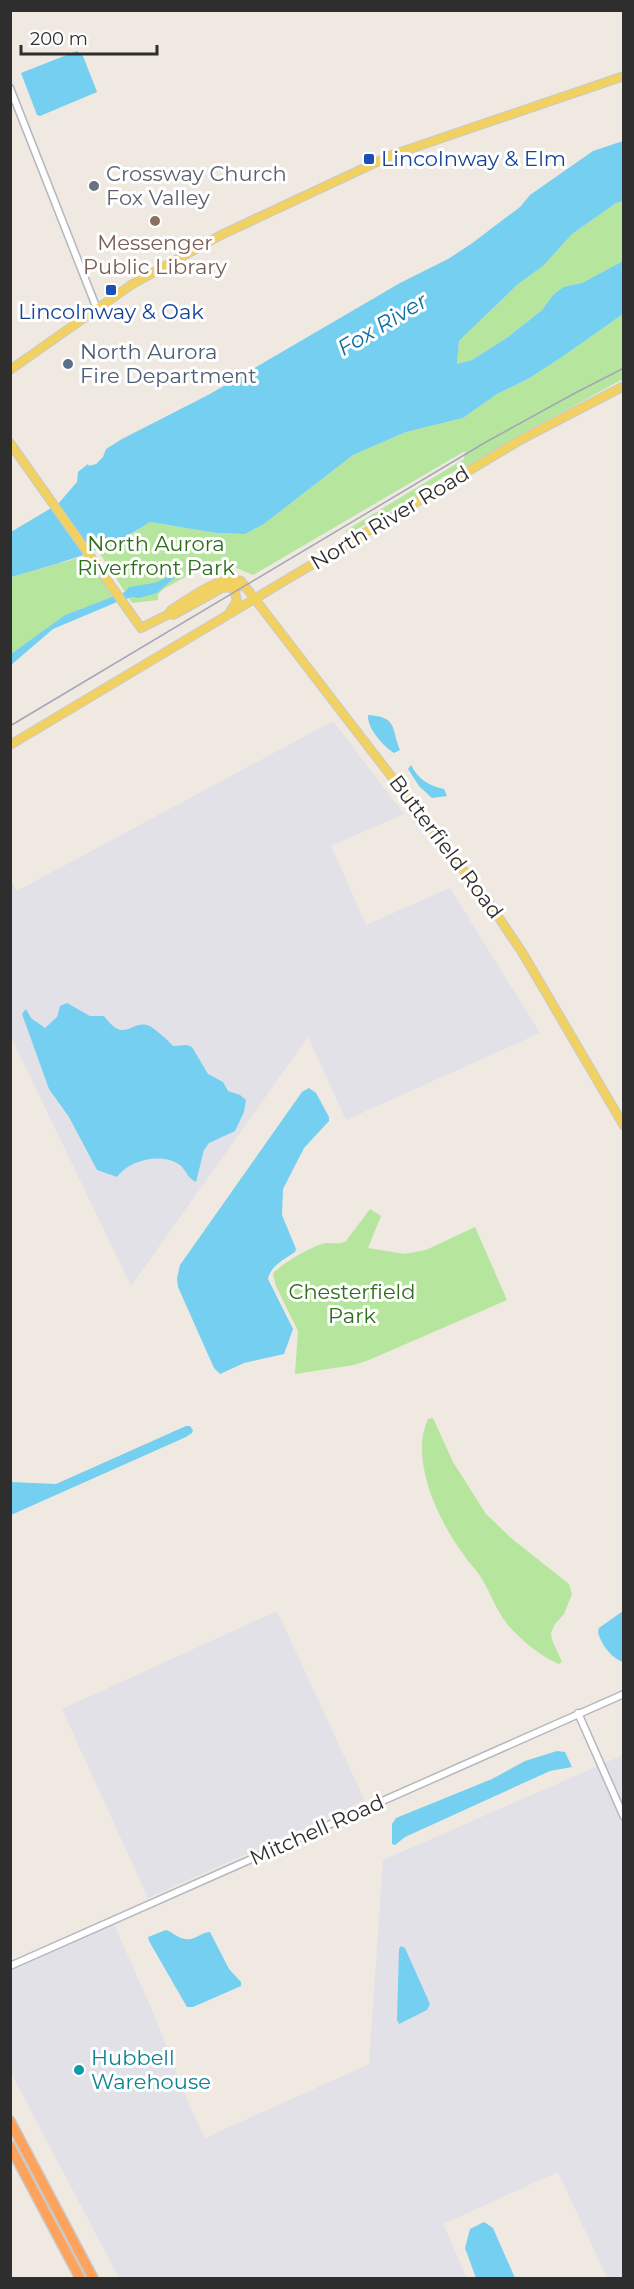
<svg xmlns="http://www.w3.org/2000/svg" width="634" height="2289" font-family="Montserrat,sans-serif">
	<style>
		.industrial { fill: #e3e1e8 }
		.green { fill: #b6e59e }
		.water { fill: #75cff0 }
		.lines { fill: none; stroke-linecap: round; stroke-linejoin: round }
		.minor-casing { stroke: #b4b7c1; stroke-width: 9 }
		.major-casing { stroke: #c9c9c9; stroke-width: 10 }
		.highway-casing { stroke: #c9c9c9; stroke-width: 12 }
		.minor { stroke: #fff; stroke-width: 6 }
		.major { stroke: #f2d163; stroke-width: 8 }
		.highway { stroke: #ffa35c; stroke-width: 9 }
		.rail { stroke: #a3a6b8; stroke-width: 1.5 }
		.transit-dot { fill: #1a4fb4; stroke: #fff; stroke-width: 2 }
		.worship-dot { fill: #6b7280; stroke: #fff; stroke-width: 2 }
		.education-dot { fill: #8d6e63; stroke: #fff; stroke-width: 2 }
		.service-dot { fill: #5c6f8a; stroke: #fff; stroke-width: 2 }
		.culture-dot { fill: #0f9aa8; stroke: #fff; stroke-width: 2 }
		.labels { text-anchor: middle; stroke-width: 6; stroke-linejoin: round; paint-order: stroke }
		.transit-label { font-size: 21px; fill: #164399; stroke: #fff; text-anchor: start }
		.worship-label { font-size: 21px; fill: #5b616d; stroke: #fff; text-anchor: start }
		.education-label { font-size: 21px; fill: #785e54; stroke: #fff }
		.service-label { font-size: 21px; fill: #4e5e75; stroke: #fff; text-anchor: start }
		.street-label { font-size: 21px; fill: #2e2e2e; stroke: #fff }
		.park-label { font-size: 21px; fill: #2c6e1b; stroke: #fff }
		.culture-label { font-size: 21px; fill: #0d838f; stroke: #fff; text-anchor: start }
		.water-label { font-size: 22px; font-style: italic; fill: #0d6fa3; stroke: #fff }
	</style>
	<rect width="100%" height="100%" fill="#efe9e1"/>
	<g class="industrial">
		<polygon points="333,721 404,814 331,846 366,925 450,888 540,1033 346,1120 308,1037 131,1286 11,1037 11,881 17,891"/>
		<polygon points="277,1611 365,1801 148,1898 62,1709"/>
		<polygon points="623,1755 623,2278 607,2278 558,2172 443,2224 467,2278 119,2278 11,2073 10,1971 114,1924 155,2017 190,2107 205,2138 369,2064 383,1860"/>
	</g>
	<g class="green">
		<polygon points="623,201 623,261 582,283 563,287 553,295 542,310 508,337 472,360 457,364 459,341 517,285 544,265 572,234 616,203"/>
		<polygon points="623,314 623,379 528,431 471,464 443,477 413,498 350,533 345,531 464,459 465,451 253,575 232,566 219,574 213,562 165,588 158,594 158,600 132,603 97,549 130,535 150,522 216,533 245,534 264,524 353,455 406,432 463,418 497,394 528,379 562,357"/>
		<polygon points="85,556 113,597 65,615 11,654 11,577"/>
		<path d="M370 1209 381 1216 368 1248 405 1254 426 1250 475 1227 507 1300 369 1360 354 1365 295 1374 298 1331 276 1286 273 1274C279 1265 311 1247 322 1244 330 1241 337 1246 346 1241Z"/>
		<path d="M433 1418 453 1462 486 1514 511 1538 569 1584 572 1594 564 1614 555 1624 551 1633 552 1640 562 1662 559 1664C540 1656 521 1640 508 1625 495 1610 490 1589 478 1573 474 1567 468 1562 464 1555 439 1522 409 1460 428 1419Z"/>
	</g>
	<g class="water">
		<polygon points="77,51 83,56 97,92 40,116 37,115 21,73"/>
		<path d="M623 141V201L616 203 572 234 544 265 517 285 459 341 457 364 472 360 508 337 542 310 553 295 563 287 582 283 623 261V314L562 357 528 379 497 394 463 418 406 432 353 455 264 524 245 534 216 533 150 522C107 551 60 563 11 577V532L58 504 77 482 78 472 88 464 89 466 96 464 103 457 106 449 122 439 210 394 400 283 448 259 471 244 520 207 530 195 593 151Z"/>
		<polygon points="182,571 157,593 139,598 132,597 117,602 53,629 11,665 11,654 65,615 125,592 129,587 154,583"/>
		<path d="M368 715C398 717 391 728 400 750L394 753C383 746 367 728 368 715Z"/>
		<path d="M411 765C418 779 429 786 444 789L447 796 432 798 419 786 408 769Z"/>
		<path d="M67 1003 90 1016H104C125 1044 130 1021 147 1025 151 1025 170 1042 173 1046L187 1045 192 1047 208 1074 223 1082 228 1091 240 1095 246 1100 244 1112 235 1131 209 1143 204 1150 196 1182C187 1178 187 1171 180 1165 162 1152 129 1160 117 1177L97 1170 69 1117 49 1089 22 1014 26 1009 31 1018 45 1028 57 1017 60 1006Z"/>
		<path d="M309 1088 316 1093 329 1117V1121L304 1148 283 1189 282 1215 296 1249 295 1252C284 1260 271 1265 268 1279L293 1329 284 1354 244 1363 220 1374 214 1368 178 1287 177 1278 180 1265 302 1092Z"/>
		<polygon points="186,1426 190,1426 193,1430 192,1433 186,1437 11,1515 11,1482 56,1484"/>
		<path d="M623 1611V1662C611 1658 601 1644 598 1632L599 1628Z"/>
		<polygon points="557,1751 565,1752 572,1767 550,1771 405,1837 395,1845 392,1844 392,1824 396,1818 492,1779 525,1761"/>
		<path d="M166 1930C172 1932 178 1938 185 1939 195 1941 201 1932 210 1932L229 1969 241 1982V1986L193 2007H187L149 1941 148 1937Z"/>
		<polygon points="401,1946 405,1948 430,2004 427,2010 399,2024 397,2020 399,1949"/>
		<polygon points="484,2222 493,2228 515,2278 476,2278 465,2248 470,2229"/>
	</g>
	<g class="lines">
		<g class="minor-casing">
			<g id="minor">
				<polyline points="10,88 97,309"/>
				<polyline points="578,1713 624,1817"/>
				<polyline points="10,1966 624,1694"/>
			</g>
		</g>
		<g class="major-casing">
			<g id="major">
				<polyline points="10,370 131,285 221,235 392,155 624,76"/>
				<polyline points="10,443 141,628 169,614 173,615 222,588 243,586"/>
				<polyline points="230,612 237,601 235,592 231,587"/>
				<path d="M169 614 171 610C188 600 221 573 241 581L491 906 522 952 624 1126"/>
				<polyline points="10,745 522,439 624,386"/>
			</g>
		</g>
		<g class="highway-casing">
			<g id="highway">
				<polyline points="10,2121 93,2278"/>
				<polyline points="10,2146 80,2278"/>
			</g>
		</g>
		<use href="#minor" class="minor"/>
		<use href="#major" class="major"/>
		<use href="#highway" class="highway"/>
		<polyline class="rail" points="10,726 486,442 577,392 624,368"/>
	</g>
	<g class="transit-dot">
		<rect x="363" y="153" width="12" height="12" rx="3"/>
		<rect x="105" y="284" width="12" height="12" rx="3"/>
	</g>
	<circle class="worship-dot" cx="94" cy="186" r="6"/>
	<circle class="education-dot" cx="155" cy="221" r="6"/>
	<circle class="service-dot" cx="68" cy="364" r="6"/>
	<circle class="culture-dot" cx="79" cy="2070" r="6"/>
	<g class="labels">
		<g class="transit-label">
			<text x="381" y="166">Lincolnway &amp; Elm</text>
			<text x="111" y="319" text-anchor="middle">Lincolnway &amp; Oak</text>
		</g>
		<g class="worship-label">
			<text x="106" y="181">Crossway Church<tspan x="106" dy="24">Fox Valley</tspan></text>
		</g>
		<g class="education-label">
			<text x="155" y="250">Messenger<tspan x="155" dy="24">Public Library</tspan></text>
		</g>
		<g class="service-label">
			<text x="80" y="359">North Aurora<tspan x="80" dy="24">Fire Department</tspan></text>
		</g>
		<g class="street-label">
			<text transform="translate(390 518) rotate(-31)" y="7">North River Road</text>
			<text transform="translate(446 847) rotate(53)" y="7">Butterfield Road</text>
			<text transform="translate(317 1830) rotate(-24)" y="7">Mitchell Road</text>
		</g>
		<g class="park-label">
			<text x="156" y="551">North Aurora<tspan x="156" dy="24">Riverfront Park</tspan></text>
			<text x="352" y="1299">Chesterfield<tspan x="352" dy="24">Park</tspan></text>
		</g>
		<g class="culture-label">
			<text x="91" y="2065">Hubbell<tspan x="91" dy="24">Warehouse</tspan></text>
		</g>
		<g class="water-label">
			<text transform="translate(382 324) rotate(-31)" y="8">Fox River</text>
		</g>
	</g>
	<rect width="634" height="2289" fill="none" stroke="#2e2e2e" stroke-width="24"/>
	<path d="M21 45v9h136v-9" fill="none" stroke="#2e2e2e" stroke-width="3"/>
	<text x="30" y="45" font-size="18" fill="#2e2e2e" stroke="#ffffff" stroke-width="4.5" paint-order="stroke">200 m</text>
</svg>
